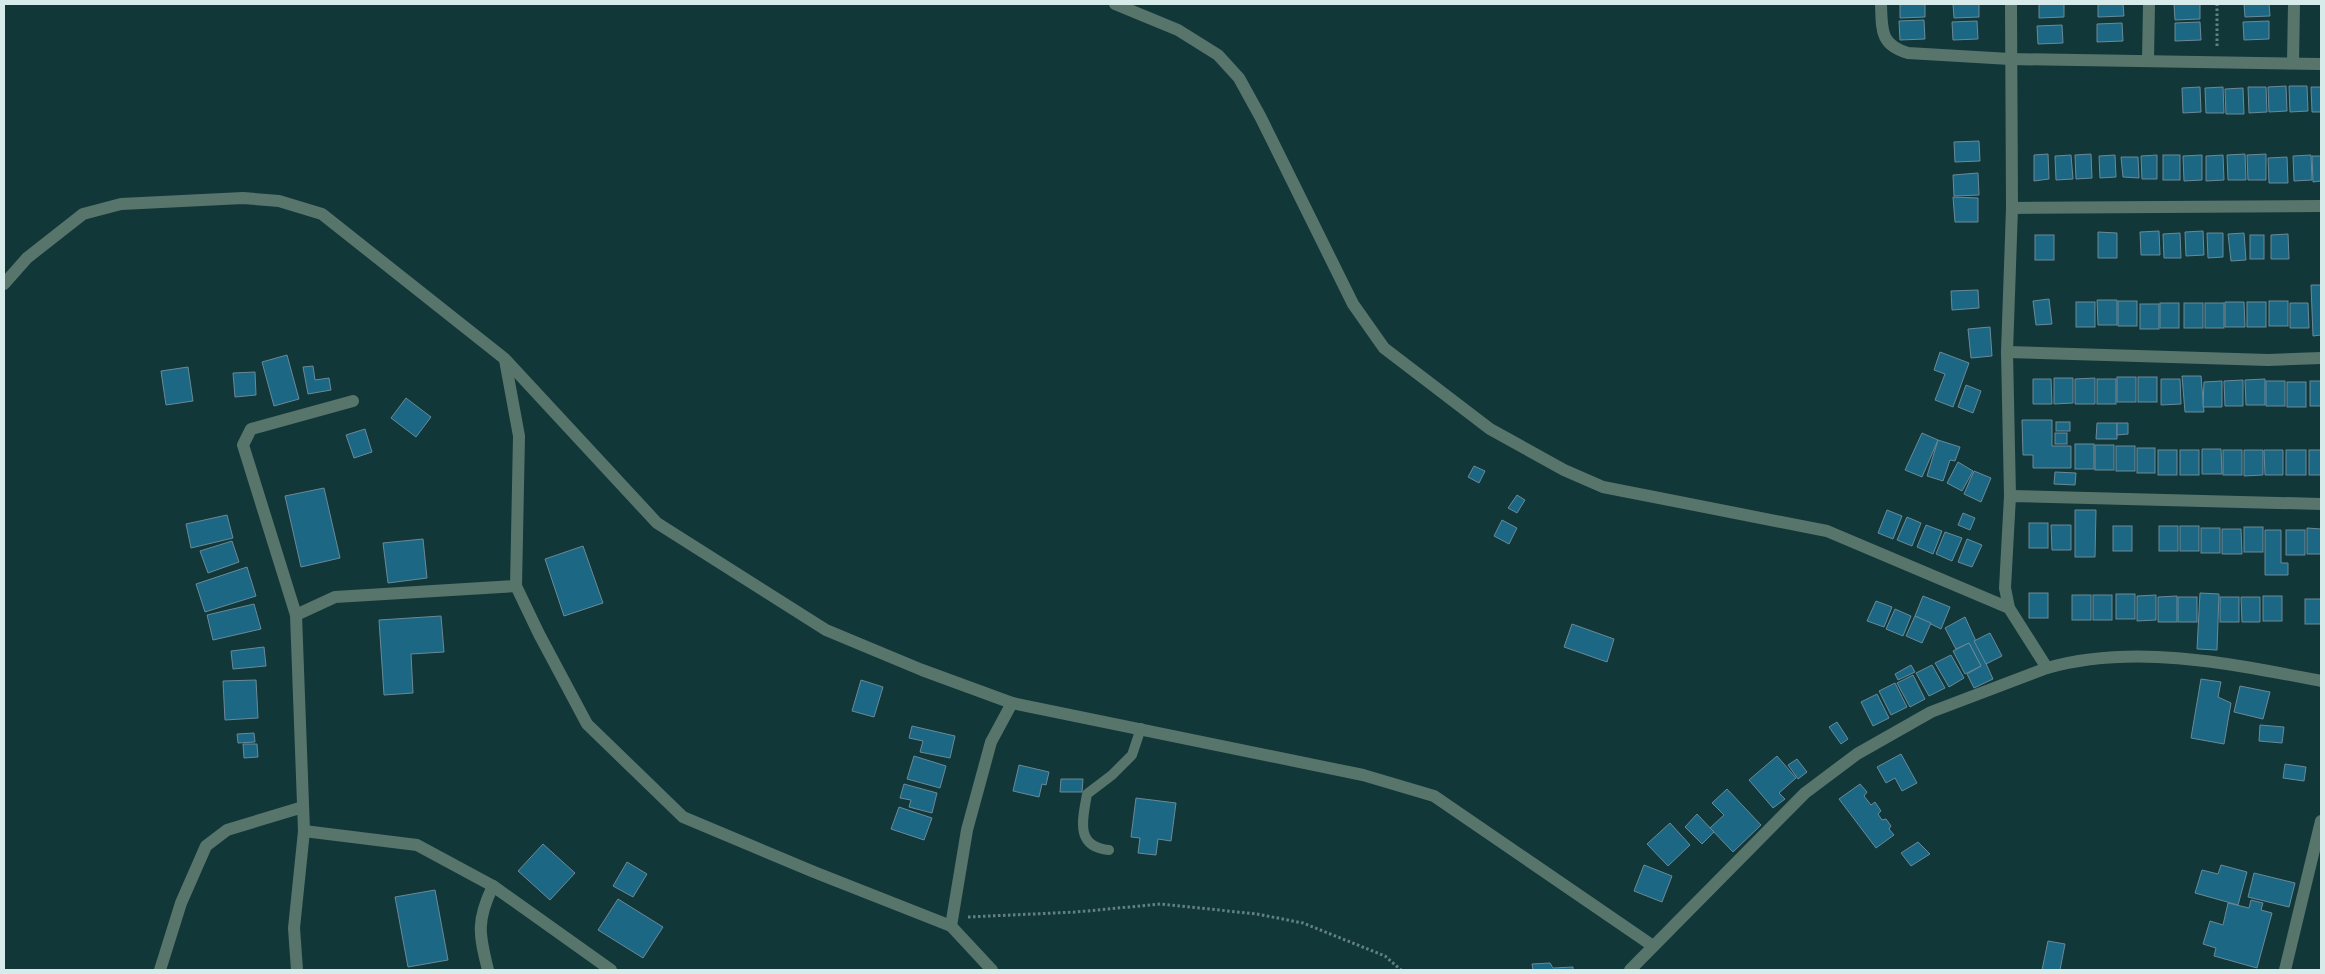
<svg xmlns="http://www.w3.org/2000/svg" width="2325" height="974" font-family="'Source Sans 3',sans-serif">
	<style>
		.building { fill: #1c6884; stroke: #6a8998 }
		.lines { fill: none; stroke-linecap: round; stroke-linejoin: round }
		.path { stroke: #638182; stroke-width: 3; stroke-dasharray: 2.5 2.5; stroke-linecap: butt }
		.lane { stroke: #58756b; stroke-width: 10 }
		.street { stroke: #58756b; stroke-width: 12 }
	</style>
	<rect width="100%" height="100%" fill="#123739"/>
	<g class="building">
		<polygon points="1900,4 1925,4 1925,17 1900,18"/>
		<polygon points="1953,4 1979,4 1979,17 1954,18"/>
		<polygon points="2039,4 2064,4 2064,17 2039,18"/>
		<polygon points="2098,4 2123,4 2124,16 2098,17"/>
		<polygon points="2174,4 2200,4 2200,19 2175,20"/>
		<polygon points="2244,4 2269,4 2270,16 2245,17"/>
		<polygon points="1924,20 1925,39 1900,40 1899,21"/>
		<polygon points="1977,21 1978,39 1953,40 1952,22"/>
		<polygon points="2269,21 2269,39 2244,40 2243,22"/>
		<polygon points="2200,22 2201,40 2175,41 2175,23"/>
		<polygon points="2122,23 2123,41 2097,42 2097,24"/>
		<polygon points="2062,25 2063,43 2038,44 2037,26"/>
		<polygon points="2286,86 2287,111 2269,112 2268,87"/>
		<polygon points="2289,86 2307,86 2308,111 2290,112"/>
		<polygon points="2200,87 2201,112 2183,113 2182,88"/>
		<polygon points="2223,87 2224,113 2206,113 2205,88"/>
		<polygon points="2248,87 2266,87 2267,112 2249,113"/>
		<polygon points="2311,87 2321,87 2321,112 2312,112"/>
		<polygon points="2243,88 2244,114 2226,114 2225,89"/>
		<polygon points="1979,141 1980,161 1955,162 1954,142"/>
		<polygon points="2048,154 2049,179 2034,181 2034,155"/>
		<polygon points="2091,154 2092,178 2076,179 2075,155"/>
		<polygon points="2245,154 2246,180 2228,180 2227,155"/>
		<polygon points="2266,154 2266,180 2248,180 2247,155"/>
		<polygon points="2071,155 2073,179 2056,180 2055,156"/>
		<polygon points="2115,155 2116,177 2100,178 2099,156"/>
		<polygon points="2157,155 2157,179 2142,179 2141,156"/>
		<rect x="2163" y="155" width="17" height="25"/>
		<polygon points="2202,155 2202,180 2184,181 2183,156"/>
		<polygon points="2223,155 2224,180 2206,181 2206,156"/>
		<polygon points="2311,155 2312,180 2294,181 2293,156"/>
		<polygon points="2312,156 2321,156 2321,181 2313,182"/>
		<polygon points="2121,157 2138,157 2139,178 2123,177"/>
		<polygon points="2287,157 2288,183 2269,183 2268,158"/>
		<polygon points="1978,173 1979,195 1954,196 1953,175"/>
		<polygon points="1953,197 1978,198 1978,222 1955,222"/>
		<polygon points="2159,231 2160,255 2141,255 2140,232"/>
		<polygon points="2203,231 2204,255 2186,256 2185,232"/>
		<polygon points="2098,232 2117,233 2117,258 2098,258"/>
		<polygon points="2180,233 2181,258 2164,258 2163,234"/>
		<polygon points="2207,233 2223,233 2223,257 2208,258"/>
		<polygon points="2244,233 2246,260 2231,261 2228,234"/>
		<polygon points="2288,234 2289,259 2271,259 2271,235"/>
		<rect x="2035" y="235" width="19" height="25"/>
		<rect x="2250" y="235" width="14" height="24"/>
		<polygon points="2311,285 2321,285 2321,335 2313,336"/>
		<polygon points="1978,290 1979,308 1952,310 1951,291"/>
		<polygon points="2049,299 2052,324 2036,325 2033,301"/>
		<polygon points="2097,300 2117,300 2117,325 2098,325"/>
		<rect x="2118" y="301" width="19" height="25"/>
		<rect x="2269" y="301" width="19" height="25"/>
		<rect x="2076" y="302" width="19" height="25"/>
		<polygon points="2225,302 2244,302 2245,327 2225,327"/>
		<rect x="2247" y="302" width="19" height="25"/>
		<rect x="2160" y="303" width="19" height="25"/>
		<rect x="2184" y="303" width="19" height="25"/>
		<rect x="2205" y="303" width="19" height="25"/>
		<polygon points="2290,303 2308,303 2309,328 2290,328"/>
		<rect x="2140" y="304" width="19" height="25"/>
		<polygon points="1990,327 1992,356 1971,358 1968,329"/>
		<polygon points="1940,352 1969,363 1953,407 1935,400 1945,374 1934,370"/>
		<polygon points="287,355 299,399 274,406 262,362"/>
		<polygon points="313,366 315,380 329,378 331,390 308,394 303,367"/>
		<polygon points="188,367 193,401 166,405 161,371"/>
		<polygon points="255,372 256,395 235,397 233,373"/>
		<polygon points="2182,376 2201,376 2204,412 2185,412"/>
		<rect x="2117" y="377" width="19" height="25"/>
		<rect x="2138" y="377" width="19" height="25"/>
		<polygon points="2054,378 2073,378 2073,403 2054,404"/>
		<polygon points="2095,378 2095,404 2075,404 2075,379"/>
		<polygon points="2033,379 2051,379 2052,404 2033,404"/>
		<rect x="2097" y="379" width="19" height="25"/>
		<polygon points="2161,379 2180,379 2181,404 2161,405"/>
		<polygon points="2265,379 2265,405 2246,405 2245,380"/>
		<polygon points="2243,380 2243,406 2225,406 2224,381"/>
		<polygon points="2222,381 2222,407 2203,407 2204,382"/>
		<rect x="2266" y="381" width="19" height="25"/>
		<rect x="2310" y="381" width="11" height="25"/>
		<rect x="2287" y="382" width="19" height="25"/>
		<polygon points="1966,385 1981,391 1973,413 1958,407"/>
		<polygon points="406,398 431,417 416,437 391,418"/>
		<polygon points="2022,420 2052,420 2052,446 2071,446 2071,468 2033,468 2033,455 2023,455"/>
		<rect x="2056" y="422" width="14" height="9"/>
		<polygon points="2097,423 2117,423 2117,439 2096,439"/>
		<polygon points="2117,423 2128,423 2128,434 2117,435"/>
		<polygon points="365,429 372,452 354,458 346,435"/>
		<polygon points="1922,433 1938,440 1922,477 1905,470"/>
		<rect x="2055" y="433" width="12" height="11"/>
		<polygon points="1938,440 1960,447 1955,461 1950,460 1943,481 1927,476"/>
		<rect x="2075" y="444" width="19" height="25"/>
		<rect x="2095" y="445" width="19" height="25"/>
		<rect x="2116" y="446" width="19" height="25"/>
		<rect x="2137" y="448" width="18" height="25"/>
		<polygon points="2202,449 2221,449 2222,474 2202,474"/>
		<rect x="2158" y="450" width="19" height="25"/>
		<rect x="2180" y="450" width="19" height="25"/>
		<rect x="2223" y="450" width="19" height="25"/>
		<polygon points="2244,450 2263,450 2263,475 2244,476"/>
		<polygon points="2264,450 2283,450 2283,475 2265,475"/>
		<rect x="2286" y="450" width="20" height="25"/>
		<rect x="2309" y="450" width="12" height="25"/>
		<polygon points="1958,462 1973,471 1962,491 1947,483"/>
		<polygon points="1474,466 1485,471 1479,483 1468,477"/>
		<polygon points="1974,471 1991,478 1981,502 1964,494"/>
		<polygon points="2055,472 2076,473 2075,485 2054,484"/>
		<polygon points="324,488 340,558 301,567 285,496"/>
		<polygon points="1517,495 1525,500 1517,513 1508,508"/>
		<polygon points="1887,510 1902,516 1893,539 1878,533"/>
		<polygon points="2075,510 2096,510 2095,557 2075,557"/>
		<polygon points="1963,513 1975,518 1970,530 1958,525"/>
		<polygon points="227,515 233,538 191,548 186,524"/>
		<polygon points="1907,517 1921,523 1912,546 1897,540"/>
		<polygon points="1502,520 1517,528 1509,544 1494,536"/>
		<rect x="2029" y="523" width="19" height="25"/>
		<polygon points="1926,525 1942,531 1933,554 1917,547"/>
		<polygon points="2051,525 2071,525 2071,550 2052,550"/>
		<rect x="2113" y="526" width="19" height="25"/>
		<rect x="2159" y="526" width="19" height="25"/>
		<rect x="2180" y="526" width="19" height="25"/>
		<rect x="2244" y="527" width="19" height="25"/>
		<rect x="2201" y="528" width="19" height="25"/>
		<polygon points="2307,528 2321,529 2321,554 2307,554"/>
		<polygon points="2222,529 2241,529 2242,554 2222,554"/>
		<polygon points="2265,530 2281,530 2281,563 2288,563 2288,575 2265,575"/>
		<rect x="2286" y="530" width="19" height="25"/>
		<polygon points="1945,532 1962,538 1952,561 1936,554"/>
		<polygon points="423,539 427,578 388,583 383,543"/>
		<polygon points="1967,539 1982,545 1972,567 1958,562"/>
		<polygon points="232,541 239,562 208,573 200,551"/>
		<polygon points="583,546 603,603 564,616 545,559"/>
		<polygon points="247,567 256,596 205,612 196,584"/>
		<rect x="2029" y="593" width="19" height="25"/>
		<polygon points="2200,593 2219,594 2217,650 2197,649"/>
		<rect x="2116" y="594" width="19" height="25"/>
		<rect x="2072" y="595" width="19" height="25"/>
		<rect x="2093" y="595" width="19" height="25"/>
		<polygon points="2156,595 2156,620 2137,621 2137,596"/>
		<polygon points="1923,596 1950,607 1941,629 1915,616"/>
		<polygon points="2177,596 2177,622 2158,622 2158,597"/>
		<rect x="2263" y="596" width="19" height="25"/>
		<rect x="2178" y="597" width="19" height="25"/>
		<rect x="2220" y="597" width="19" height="25"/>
		<polygon points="2241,597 2260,597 2260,622 2242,622"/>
		<rect x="2305" y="599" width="16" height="25"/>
		<polygon points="1876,601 1892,607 1884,627 1867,621"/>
		<polygon points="254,604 261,629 213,640 207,615"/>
		<polygon points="1895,609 1911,616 1903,636 1886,629"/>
		<polygon points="441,616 444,652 411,654 413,693 384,695 379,620"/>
		<polygon points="1915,616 1931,623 1922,643 1906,636"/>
		<polygon points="1965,617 1993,679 1974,688 1967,674 1981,666 1969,643 1956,649 1945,628"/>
		<polygon points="1572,624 1614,639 1607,662 1564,647"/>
		<polygon points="1990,633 2002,656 1986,664 1974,641"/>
		<polygon points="1969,643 1981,666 1965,674 1953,651"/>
		<polygon points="264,647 266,666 233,669 231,651"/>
		<polygon points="1951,655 1964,678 1949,687 1935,663"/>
		<polygon points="1911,665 1915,672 1898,680 1895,674"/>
		<polygon points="1932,665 1945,688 1929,696 1916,673"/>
		<polygon points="1913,675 1925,699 1910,707 1897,683"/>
		<polygon points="2201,679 2221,682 2218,697 2231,703 2224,744 2191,738"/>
		<polygon points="256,680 258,718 225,720 223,681"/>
		<polygon points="861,680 883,687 874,717 852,711"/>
		<polygon points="1895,683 1907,707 1891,715 1879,691"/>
		<polygon points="2240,686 2270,692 2263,719 2234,712"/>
		<polygon points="1877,694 1889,718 1873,726 1861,702"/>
		<polygon points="1837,722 1848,739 1841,744 1829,727"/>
		<polygon points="2260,725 2284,727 2282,743 2259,741"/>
		<polygon points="912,726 955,736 950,758 920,752 923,741 909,738"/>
		<polygon points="254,733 255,742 238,743 237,734"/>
		<polygon points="243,744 257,744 258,757 244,758"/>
		<polygon points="1901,754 1917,783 1902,791 1895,778 1886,783 1877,767"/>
		<polygon points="914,756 946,766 940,788 907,779"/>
		<polygon points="1777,756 1796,778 1779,793 1785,799 1773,808 1749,780"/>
		<polygon points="1797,759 1807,772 1798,779 1788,765"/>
		<polygon points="2285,764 2306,767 2304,781 2283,778"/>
		<polygon points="1019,765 1049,772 1046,785 1042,784 1039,797 1013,791"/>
		<polygon points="1061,779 1083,779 1082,792 1060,792"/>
		<polygon points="904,784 937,793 932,813 909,807 911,800 900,798"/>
		<polygon points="1860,784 1867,792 1864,796 1871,805 1875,802 1881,811 1878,814 1882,820 1886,819 1891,826 1889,829 1894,835 1876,848 1839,799"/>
		<polygon points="1727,789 1761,825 1733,852 1710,828 1724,815 1712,803"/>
		<polygon points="1136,798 1176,803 1171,841 1158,839 1156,855 1138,853 1140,838 1131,837"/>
		<polygon points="899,807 932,818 924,840 891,829"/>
		<polygon points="1697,814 1714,832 1702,844 1685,827"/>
		<polygon points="1670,823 1690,845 1668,866 1647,844"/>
		<polygon points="1918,842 1930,854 1911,866 1901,853"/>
		<polygon points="543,844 575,873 550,900 518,871"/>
		<polygon points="627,862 647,874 633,897 613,886"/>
		<polygon points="1644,865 1672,876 1662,902 1634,891"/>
		<polygon points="2221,865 2247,872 2238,905 2195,893 2202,870 2218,874"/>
		<polygon points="2254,873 2295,883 2289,907 2248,897"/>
		<polygon points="435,890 448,960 408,967 395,897"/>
		<polygon points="618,899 663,927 643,958 598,930"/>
		<polygon points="2251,900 2263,903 2261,910 2272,913 2257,968 2214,956 2216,948 2203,944 2210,921 2223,925 2228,903 2249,908"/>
		<polygon points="2048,941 2065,944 2060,970 2042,970"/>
		<polygon points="1550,963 1553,968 1573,967 1573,970 1533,970 1532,964"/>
	</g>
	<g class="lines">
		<g class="path">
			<polyline points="2217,46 2217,4"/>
			<polyline points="968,917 1076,912 1161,904 1257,914 1303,923 1385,956 1401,970"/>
		</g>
		<path class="lane" d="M1109 850C1074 847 1083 818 1087 794L1112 775 1132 755 1141 728"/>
		<g class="street">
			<polyline points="1115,4 1178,30 1218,55 1239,78 1261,118 1353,304 1384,348 1490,429 1564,470 1603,487 1827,531 2009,608"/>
			<path d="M1881 4C1882 30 1880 45 1908 53L2010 59 2321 64"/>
			<polyline points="2148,60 2149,4"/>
			<polyline points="2293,63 2294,4"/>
			<polyline points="2012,208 2321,206"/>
			<polyline points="4,284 27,258 83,214 121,204 243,198 279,201 322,214 505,359 657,523 826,630 922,670 1012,703 1363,775 1434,796 1653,946"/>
			<polyline points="2007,352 2268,360 2321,358"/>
			<polyline points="2010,496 2007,352 2012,208 2011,4"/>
			<polyline points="516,586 539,634 587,724 683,817 814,872 951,926"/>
			<polyline points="296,615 243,445 251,429 353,401"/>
			<polyline points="2047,668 2009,608 2005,588 2010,496 2321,504"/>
			<polyline points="304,831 417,845 493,886 611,970"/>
			<polyline points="160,970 181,903 206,846 227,830 303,807"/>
			<polyline points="297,970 294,928 304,831 296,615 335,597 516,586 519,436 505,360"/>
			<path d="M488 970C479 934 476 921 493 886"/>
			<polyline points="992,970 951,926 967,830 991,742 1012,703"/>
			<path d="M1630 970 1805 793 1857 754 1931 712 2047 668C2135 643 2233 664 2321 681"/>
			<polyline points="2285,970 2321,821"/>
		</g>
	</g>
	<rect width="2325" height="974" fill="none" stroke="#d7ebeb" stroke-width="10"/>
</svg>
